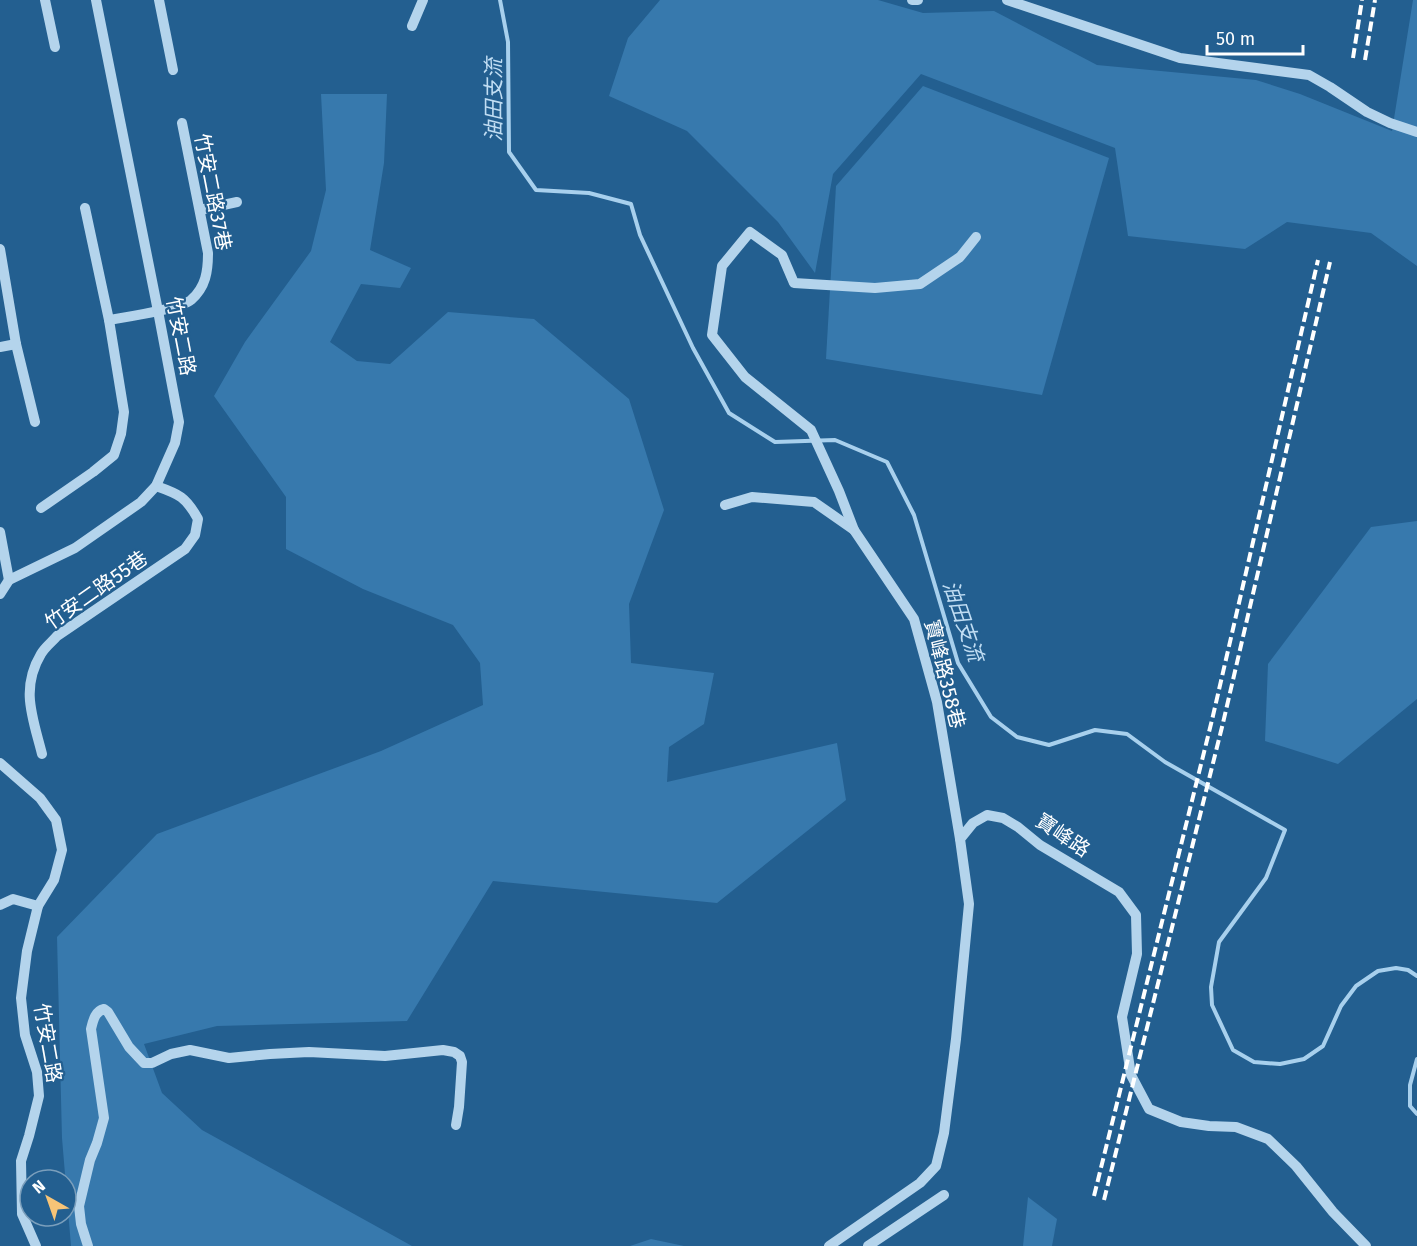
<svg xmlns="http://www.w3.org/2000/svg" width="1417" height="1246" font-family="'Fira Sans','Noto Sans TC',sans-serif">
	<style>
		.green { fill: #3779ad }
		.lines { fill: none; stroke-linecap: round; stroke-linejoin: round }
		.stream { stroke: #a8d0ed; stroke-width: 4 }
		.minor { stroke: #b4d4ec; stroke-width: 10 }
		.rail { stroke: #fff; stroke-width: 4; stroke-dasharray: 10 4.5; stroke-linecap: butt }
		.labels { text-anchor: middle; stroke-width: 4.5; stroke-linejoin: round; paint-order: stroke }
		.street-label { font-size: 20px; fill: #fff; stroke: #235f90 }
		.water-label { font-size: 21px; font-style: italic; fill: #c0ddf3; stroke: #235f90 }
	</style>
	<rect width="100%" height="100%" fill="#235f90"/>
	<g class="green">
		<polygon points="660,0 878,0 923,13 994,11 1097,65 1256,80 1300,94 1392,131 1413,0 1417,0 1417,266 1371,233 1287,222 1245,249 1128,236 1115,148 921,74 833,174 815,273 778,222 687,131 609,96 628,38"/>
		<polygon points="923,86 1109,158 1042,395 826,359 836,186"/>
		<polygon points="321,94 387,94 384,163 370,250 411,268 400,288 361,284 330,342 357,361 390,364 448,312 534,319 629,399 664,510 629,604 631,663 714,673 704,724 669,747 667,782 837,743 846,800 717,903 493,881 407,1021 217,1026 144,1044 162,1093 202,1130 412,1246 71,1246 62,1138 57,937 157,834 381,751 483,705 480,663 453,625 363,589 286,549 286,497 214,396 245,342 311,251 326,190"/>
		<polygon points="1417,521 1417,699 1338,764 1265,741 1268,664 1371,527"/>
		<polygon points="1028,1197 1057,1219 1052,1246 1023,1246"/>
		<polygon points="651,1239 684,1246 630,1246"/>
	</g>
	<g class="lines">
		<g class="stream">
			<polyline points="500,0 508,42 509,152 536,190 589,193 631,204 640,235 693,348 729,413 775,442 835,440 887,462 914,515 958,663 991,717 1017,737 1049,745 1095,730 1127,734 1165,762 1285,830 1266,878 1219,942 1211,987 1212,1005 1233,1050 1254,1062 1280,1064 1304,1059 1323,1046 1341,1006 1356,986 1378,971 1396,968 1408,970 1417,976"/>
			<polyline points="1417,1059 1410,1085 1410,1106 1417,1114"/>
		</g>
		<g class="minor">
			<polyline points="45,0 55,47"/>
			<polyline points="159,0 173,70"/>
			<polyline points="912,0 918,0"/>
			<polyline points="1007,0 1180,58 1309,75 1330,87 1367,112 1390,123 1417,132"/>
			<polyline points="412,26 423,0"/>
			<polyline points="200,210 237,202"/>
			<polyline points="0,249 16,344 35,422"/>
			<path d="M109 320C126 317 180 309 191 300 206 287 208 271 208 253L182 123"/>
			<polyline points="0,347 16,344"/>
			<polyline points="725,505 752,497 814,502 854,530 914,619 937,702 960,839"/>
			<polyline points="41,508 93,472 114,455 121,434 124,412 109,320 85,208"/>
			<polyline points="854,530 839,491 811,430 745,377 712,335 722,266 750,232 782,255 794,283 875,288 920,284 960,257 976,237"/>
			<polyline points="0,532 9,580"/>
			<polyline points="0,594 9,580 75,548 141,502 156,486 175,443 179,422 158,311 96,0"/>
			<path d="M42 754C33 718 20 689 41 654 45 647 52 642 57 636L185 549 195 535 198 519C186 497 179 494 156 486"/>
			<polyline points="0,763 40,798 56,820 62,850 54,880 38,906 27,951 21,998 25,1035 37,1072 39,1096 29,1136 21,1161 22,1214 36,1246"/>
			<polyline points="0,905 13,899 38,906"/>
			<path d="M88 1246 81 1224 79 1206 90 1160 97 1143 104 1118 91 1029C93 1021 95 1011 104 1009L108 1012 129 1047 144 1063H152L171 1054 190 1050 229 1058 270 1054 309 1052 385 1056 443 1050 454 1052 460 1056 462 1062 459 1107 456 1125"/>
			<polyline points="829,1246 920,1183 936,1166 944,1133 956,1039 969,904 960,839 973,823 987,815 1003,818 1018,827 1040,845 1119,892 1136,915 1137,954 1122,1017 1131,1075 1149,1109 1181,1122 1209,1126 1236,1127 1268,1139 1296,1166 1333,1212 1366,1246"/>
			<polyline points="868,1246 944,1195"/>
		</g>
		<g class="rail">
			<polyline points="1353,58 1362,0"/>
			<polyline points="1365,60 1375,0"/>
			<polyline points="1094,1196 1212,720 1318,260"/>
			<polyline points="1104,1200 1223,723 1330,262"/>
		</g>
	</g>
	<g class="labels">
		<g class="street-label">
			<text transform="translate(213 192) rotate(79)" y="7">竹安二路37巷</text>
			<text transform="translate(181 336) rotate(79)" y="7">竹安二路</text>
			<text transform="translate(96 590) rotate(-35)" y="7">竹安二路55巷</text>
			<text transform="translate(945 674) rotate(76)" y="7">寶峰路358巷</text>
			<text transform="translate(1063 835) rotate(34)" y="7">寶峰路</text>
			<text transform="translate(48 1043) rotate(80)" y="7">竹安二路</text>
		</g>
		<g class="water-label">
			<text transform="translate(494 100) rotate(-90)" y="7">油田支流</text>
			<text transform="translate(963 621) rotate(71)" y="7">油田支流</text>
		</g>
	</g>
	<g transform="translate(48 1198) rotate(320)"><circle r="28" fill="#235f90" stroke="#7b9fbc" stroke-width="1.5"/>
	<path d="M0-4.5L10 22L0 15L-10 22Z" fill="#f7c477"/>
	<text y="-9" font-size="16" font-weight="bold" text-anchor="middle" fill="#ffffff">N</text>
	</g>
	<path d="M1207 45v9h96v-9" fill="none" stroke="#ffffff" stroke-width="3"/>
	<text x="1216" y="45" font-size="18" fill="#ffffff" stroke="#235f90" stroke-width="4.5" paint-order="stroke">50 m</text>
</svg>
